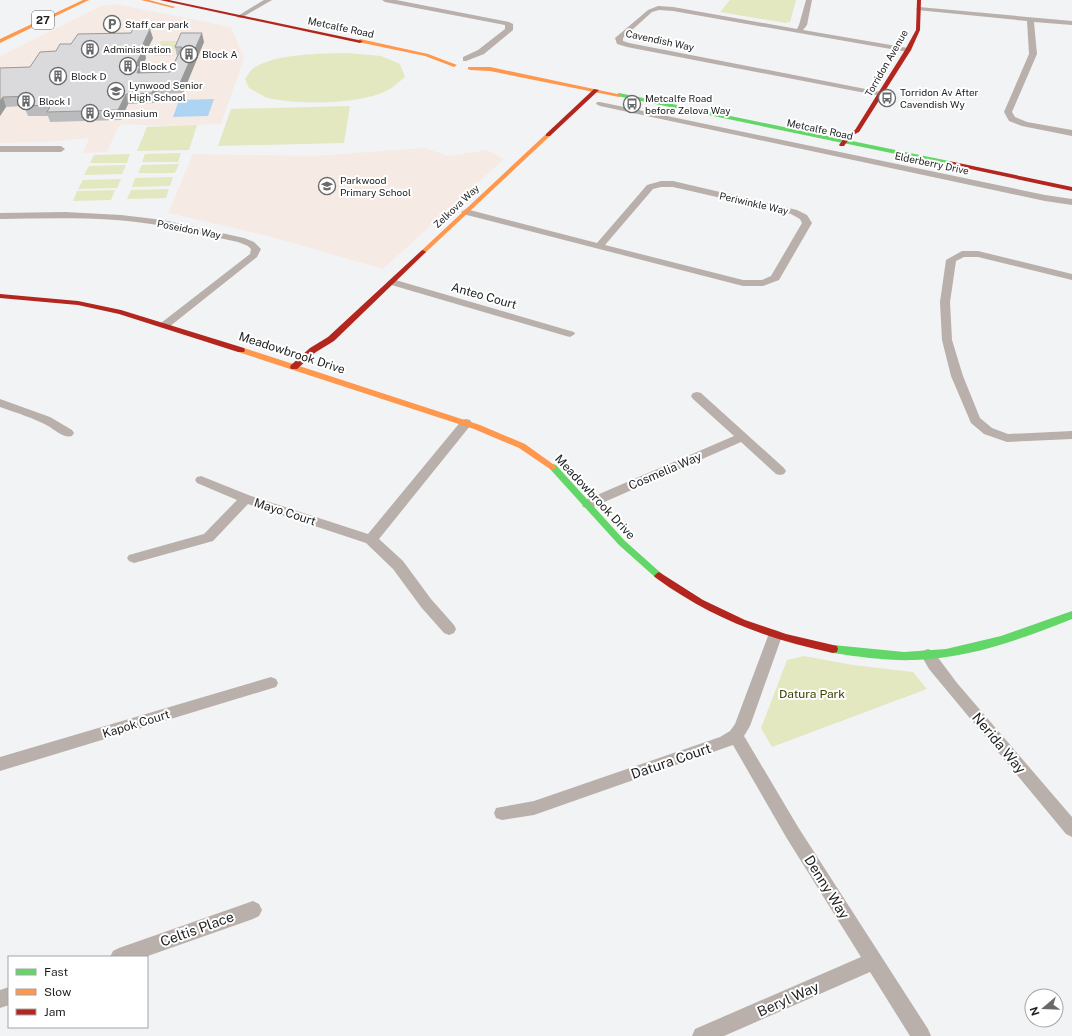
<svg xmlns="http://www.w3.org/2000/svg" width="1072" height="1036" font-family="'Public Sans',sans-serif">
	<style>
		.education { fill: #f6ebe4 }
		.green { fill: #e4e8c0 }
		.water { fill: #add4f3 }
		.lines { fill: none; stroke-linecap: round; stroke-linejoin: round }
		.street { fill: #b9afab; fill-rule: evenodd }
		.fast { fill: #63d668; fill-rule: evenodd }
		.slow { fill: #ff974d; fill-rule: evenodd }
		.jam { fill: #b3261e; fill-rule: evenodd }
		.wall { fill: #bbbbbd }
		.shaded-wall { fill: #99999a }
		.building { fill: #dadadc; stroke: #99999a }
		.labels { text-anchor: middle; stroke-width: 4; stroke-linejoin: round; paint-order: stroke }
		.far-poi-label { font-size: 10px; fill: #1e1f20; stroke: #fff; text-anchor: start }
		.far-street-label { font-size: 10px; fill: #1e1f20; stroke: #fff }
		.shield { fill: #fff; stroke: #626263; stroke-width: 1 }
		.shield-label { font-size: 11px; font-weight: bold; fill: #1e1f20 }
		.street-label { font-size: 12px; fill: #1e1f20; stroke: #fff }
		.park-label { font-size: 12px; fill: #414300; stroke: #fff }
		.near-street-label { font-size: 14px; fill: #1e1f20; stroke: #fff }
	</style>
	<rect width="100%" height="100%" fill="#f2f3f4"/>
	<g class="education">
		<polygon points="115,4 231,27 244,58 221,124 161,126 123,124 118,127 107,152 83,153 89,138 49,142 0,143 0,56 101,6"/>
		<polygon points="424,148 449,156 487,150 504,159 383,269 272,237 168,213 193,154 314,156"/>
	</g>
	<g class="green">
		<polygon points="730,0 796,0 790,22 785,23 720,12"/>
		<polygon points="161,41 178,41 171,56 154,56"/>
		<path d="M347 53 381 56 400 64 405 77C401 80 397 84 393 87 369 105 297 105 268 98 262 96 255 91 249 88L245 79C248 75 251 69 255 67 280 53 320 54 347 53Z"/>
		<polygon points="350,106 344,143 218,146 231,109"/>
		<polygon points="197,125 189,150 137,151 147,127"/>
		<polygon points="181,153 178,162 142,162 145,154"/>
		<polygon points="130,154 127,163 90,163 94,155"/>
		<polygon points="179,164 175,173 138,173 142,165"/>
		<polygon points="126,165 122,174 84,175 89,166"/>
		<polygon points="173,177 170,186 132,187 135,178"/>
		<polygon points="121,179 117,188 78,189 83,180"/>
		<polygon points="169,189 166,198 127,199 131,190"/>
		<polygon points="115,190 111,200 73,201 77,191"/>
		<polygon points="804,656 853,665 913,672 927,689 772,747 761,728 787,660"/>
	</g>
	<polygon class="water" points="214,99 208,116 173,117 179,100"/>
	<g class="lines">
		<g class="street">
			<polygon points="264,0 272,0 241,18 236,17"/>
			<polygon points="382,0 396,0 509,22 513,24 513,30 484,54 466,61 463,61 463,57 478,50 505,29 505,25 385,2"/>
			<polygon points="806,0 812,0 807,25 803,30 908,48 912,50 908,52 673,11 659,10 652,12 623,38 623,41 629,43 881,92 885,94 884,96 881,96 627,47 617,44 615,38 648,10 658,6 673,7 797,29 799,25"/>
			<polygon points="919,7 1072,21 1072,25 1034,22 1037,54 1012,112 1015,117 1027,122 1072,130 1072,136 1022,126 1009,121 1004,112 1029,54 1027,21 917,10 916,9"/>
			<polygon points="597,102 600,102 1045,195 1072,199 1072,205 1045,201 600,106 596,104"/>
			<polygon points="0,146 61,146 65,149 61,152 0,152"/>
			<path d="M661 181H673L797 210 807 215 812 223 779 280 763 286H743L463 214 461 212 466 209 597 243 647 185ZM661 187H673L791 214 800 219 802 223 771 276 762 280H743L605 245 653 189Z"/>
			<path d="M65 212 121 215 163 220 244 238 254 242 261 249 257 257 169 327 165 328 160 325 161 323 250 254 251 249 248 246 238 242C213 237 189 231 164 226 110 216 54 218 0 219V213Z"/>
			<polygon points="962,251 978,251 1072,274 1072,280 978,257 964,257 956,261 950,302 952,340 963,376 980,418 992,428 1008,434 1072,431 1072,439 1007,442 984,434 971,423 951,376 942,340 940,302 946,260"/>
			<polygon points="392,279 574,332 575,334 570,337 566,336 388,284 387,282"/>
			<polygon points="697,392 701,393 784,468 786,471 784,474 780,475 776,474 741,442 593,507 588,508 583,507 582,504 583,501 734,436 693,399 691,396 693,393"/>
			<path d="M0 399 50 417 72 430 74 433 72 436C64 438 57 432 50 427 34 418 17 413 0 407Z"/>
			<polygon points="466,419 470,420 472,423 470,426 379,539 403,561 431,599 454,625 456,629 454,633 449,635 444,633 421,607 393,569 366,543 248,504 213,541 134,563 129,561 127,558 129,555 204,534 237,500 197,483 195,480 197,477 201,476 251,496 368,534 462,420"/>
			<polygon points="775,630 780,632 782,636 750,726 744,736 798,827 928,1029 931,1036 910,1036 870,972 724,1036 692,1036 695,1029 861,957 786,837 733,745 534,815 502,820 496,818 494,813 496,808 534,801 720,737 730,731 735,724 768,636 770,632"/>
			<polygon points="928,649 933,651 957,683 1072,817 1072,837 1066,834 929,669 921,655 923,651"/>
			<polygon points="271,677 276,679 278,683 276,687 0,771 0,757"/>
			<polygon points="253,901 259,904 262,910 259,916 253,919 145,957 110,957 113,951 119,948"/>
			<polygon points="9,987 9,1005 0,1008 0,990"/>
		</g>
		<g class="fast">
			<polygon points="619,93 949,161 952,163 949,165 617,96 617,94"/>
			<polygon points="553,464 556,465 625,541 662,574 664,576 662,578 656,578 619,545 550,469 549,467"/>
			<path d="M1072 611V619C1022 639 970 658 915 660 888 661 860 657 833 653L829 652 828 649 829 646 833 645 904 652 946 649 1001 636Z"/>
		</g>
		<g class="slow">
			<polygon points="83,0 89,0 0,43 0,39"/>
			<polygon points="141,0 149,0 175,7 173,8"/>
			<polygon points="360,39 428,54 457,65 454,67 425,56 358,42 357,41"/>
			<polygon points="468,67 490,67 622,95 619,97 490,71 470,70 468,69"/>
			<polygon points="546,134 551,135 425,253 421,253 421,251"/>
			<polygon points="238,348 244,348 480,425 525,444 557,467 553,470 550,469 519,448 474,429 238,352"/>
		</g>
		<g class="jam">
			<polygon points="160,0 169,0 363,41 360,43"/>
			<polygon points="917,0 921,0 920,30 911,50 859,132 851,136 844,146 840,146 839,145 847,134 855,130 905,50 916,30"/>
			<polygon points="594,89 599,90 550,136 546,136 546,134"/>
			<polygon points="949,161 1072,187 1072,191 947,164 946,163"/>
			<polygon points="423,250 426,252 425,253 334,341 316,352 297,369 291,369 290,367 291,365 310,348 328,337 421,251"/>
			<polygon points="0,294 78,301 121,310 244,348 245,350 244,352 238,352 119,314 78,305 0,298"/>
			<path d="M659 572 703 600 745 620 786 634 833 645 837 646 838 649 837 652 833 653C767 639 711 618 656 578L654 576 656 574Z"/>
		</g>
	</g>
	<polygon class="wall" points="153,38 145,54 146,58 141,70 141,72 170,72 177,56 175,47 204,42 183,93 158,94 154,103 128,104 121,120 50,122 48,116 28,116 24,106 6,107 0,116 0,68 30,67 56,51 71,44"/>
	<g class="shaded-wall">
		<polygon points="150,29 153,38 145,54 146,58 141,70 142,76 139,82 135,66 141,48"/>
		<polygon points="202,33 204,42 183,93 180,83"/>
		<polygon points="156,84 158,94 154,103 152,93"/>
		<polygon points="126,94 128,104 121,120 118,110"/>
		<polygon points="3,97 6,107 0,116 0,101"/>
	</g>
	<polygon class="building" points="133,29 150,29 141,48 144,48 135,66 140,66 137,73 170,72 182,47 175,47 181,33 202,33 180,83 156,84 152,93 126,94 118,110 47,112 51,105 24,106 30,96 3,97 0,101 0,68 30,67 40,52 56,51 60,44 71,44 78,34 131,33"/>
	<defs>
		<g id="parking-ring" transform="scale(0.9)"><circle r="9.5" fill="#fff" stroke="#68696a" stroke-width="1.5"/><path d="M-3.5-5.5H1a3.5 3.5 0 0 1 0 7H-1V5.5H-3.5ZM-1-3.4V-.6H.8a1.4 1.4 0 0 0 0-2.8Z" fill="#68696a"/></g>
		<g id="building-ring" transform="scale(0.9)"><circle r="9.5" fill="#fff" stroke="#68696a" stroke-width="1.5"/><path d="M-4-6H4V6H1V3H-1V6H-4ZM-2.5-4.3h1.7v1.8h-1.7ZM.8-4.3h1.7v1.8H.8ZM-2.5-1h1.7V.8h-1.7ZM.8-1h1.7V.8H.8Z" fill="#68696a"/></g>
		<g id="school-ring" transform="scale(0.9)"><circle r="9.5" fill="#fff" stroke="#68696a" stroke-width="1.5"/><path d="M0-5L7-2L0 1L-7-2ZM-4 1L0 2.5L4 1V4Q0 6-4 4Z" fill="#68696a"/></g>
		<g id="bus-ring" transform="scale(0.9)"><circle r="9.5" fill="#fff" stroke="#68696a" stroke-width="1.5"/><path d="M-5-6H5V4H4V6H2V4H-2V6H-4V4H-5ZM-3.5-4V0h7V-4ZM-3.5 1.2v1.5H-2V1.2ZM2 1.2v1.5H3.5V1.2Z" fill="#68696a"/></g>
	</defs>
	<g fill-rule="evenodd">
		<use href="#parking-ring" x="112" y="24"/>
		<use href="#building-ring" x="90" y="49"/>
		<use href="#building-ring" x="189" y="54"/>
		<use href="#building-ring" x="128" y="66"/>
		<use href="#building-ring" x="58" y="76"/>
		<use href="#school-ring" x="116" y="91"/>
		<use href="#bus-ring" x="887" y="98"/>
		<use href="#building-ring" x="26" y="101"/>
		<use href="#bus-ring" x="632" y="104"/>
		<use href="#building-ring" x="90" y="113"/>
		<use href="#school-ring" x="327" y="186"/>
	</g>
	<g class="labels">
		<g class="far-poi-label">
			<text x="125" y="28">Staff car park</text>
			<text x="103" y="53">Administration</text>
			<text x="202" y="58">Block A</text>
			<text x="141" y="70">Block C</text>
			<text x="71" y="80">Block D</text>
			<text x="129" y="89">Lynwood Senior<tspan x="129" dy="12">High School</tspan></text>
			<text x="900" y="96">Torridon Av After<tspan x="900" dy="12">Cavendish Wy</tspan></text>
			<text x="645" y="102">Metcalfe Road<tspan x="645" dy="12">before Zelova Way</tspan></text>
			<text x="39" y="105">Block I</text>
			<text x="103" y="117">Gymnasium</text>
			<text x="340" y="184">Parkwood<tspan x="340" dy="12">Primary School</tspan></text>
		</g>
		<g class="far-street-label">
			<text transform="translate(341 27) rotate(12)" y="4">Metcalfe Road</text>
			<text transform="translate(660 40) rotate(12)" y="4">Cavendish Way</text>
			<text transform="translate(886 63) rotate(-60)" y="4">Torridon Avenue</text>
			<text transform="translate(820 129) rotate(12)" y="4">Metcalfe Road</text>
			<text transform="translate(932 163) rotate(12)" y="4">Elderberry Drive</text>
			<text transform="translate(754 203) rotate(13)" y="4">Periwinkle Way</text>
			<text transform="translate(456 206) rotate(-43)" y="4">Zelkova Way</text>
			<text transform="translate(189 229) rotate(11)" y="4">Poseidon Way</text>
		</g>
		<rect class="shield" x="32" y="11" width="22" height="18" rx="3"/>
		<g class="shield-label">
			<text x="43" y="24">27</text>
		</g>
		<g class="street-label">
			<text transform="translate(484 296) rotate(16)" y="4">Anteo Court</text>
			<text transform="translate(292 353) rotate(18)" y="4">Meadowbrook Drive</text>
			<text transform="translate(665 471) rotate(-23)" y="4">Cosmelia Way</text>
			<text transform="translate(595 497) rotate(47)" y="4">Meadowbrook Drive</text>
			<text transform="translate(285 512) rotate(18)" y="4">Mayo Court</text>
			<text transform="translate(136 724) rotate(-17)" y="4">Kapok Court</text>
		</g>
		<g class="park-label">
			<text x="812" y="698">Datura Park</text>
		</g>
		<g class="near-street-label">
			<text transform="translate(999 743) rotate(50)" y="5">Nerida Way</text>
			<text transform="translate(671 761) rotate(-19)" y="5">Datura Court</text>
			<text transform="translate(827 887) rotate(58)" y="5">Denny Way</text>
			<text transform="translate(197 929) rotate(-20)" y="5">Celtis Place</text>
			<text transform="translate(788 999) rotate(-24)" y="5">Beryl Way</text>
		</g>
	</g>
	<rect x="8" y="956" width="140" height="72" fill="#ffffff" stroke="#a5a5a6"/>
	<rect x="16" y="969" width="20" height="6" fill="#63d668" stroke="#a5a5a6"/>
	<text x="44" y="976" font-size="12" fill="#1e1f20">Fast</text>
	<rect x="16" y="989" width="20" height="6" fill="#ff974d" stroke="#a5a5a6"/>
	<text x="44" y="996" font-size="12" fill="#1e1f20">Slow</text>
	<rect x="16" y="1009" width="20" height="6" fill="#b3261e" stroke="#a5a5a6"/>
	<text x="44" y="1016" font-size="12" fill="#1e1f20">Jam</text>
	<g transform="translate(1044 1008) rotate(251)"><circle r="19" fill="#ffffff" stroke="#a5a5a6"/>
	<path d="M0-3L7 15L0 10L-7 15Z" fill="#68696a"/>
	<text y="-6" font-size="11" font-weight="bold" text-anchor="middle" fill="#1e1f20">N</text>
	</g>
</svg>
